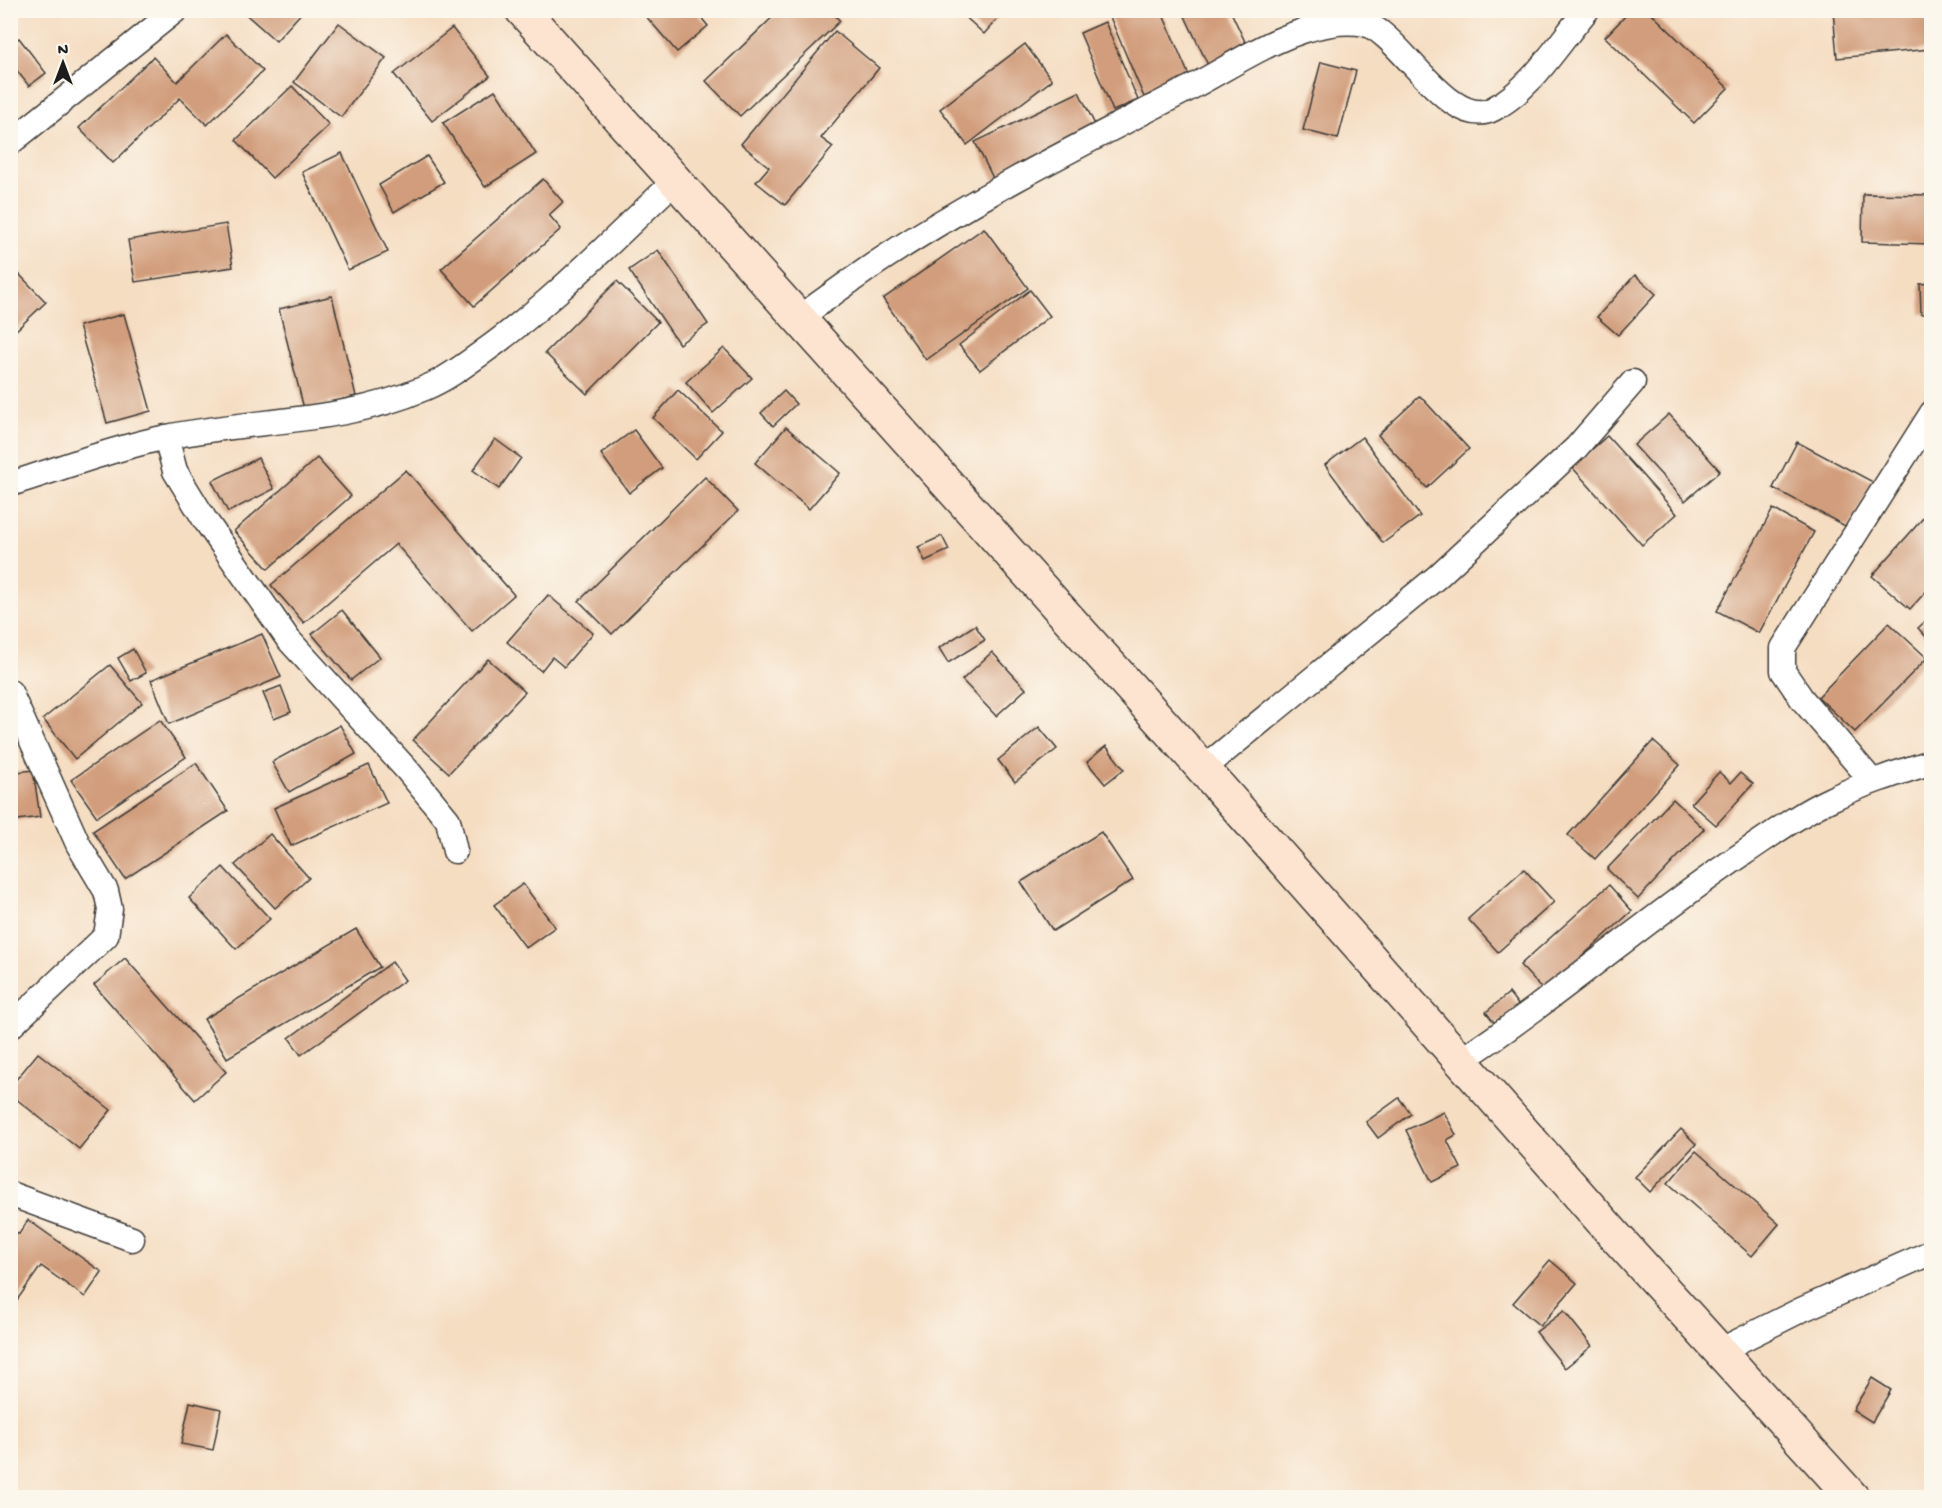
<svg xmlns="http://www.w3.org/2000/svg" width="1942" height="1508" font-family="'Gochi Hand',sans-serif">
	<style>
		.building { fill: #d19d7c }
		.lines { fill: none; stroke-linecap: round; stroke-linejoin: round }
		.minor-casing { stroke: #3d3935; stroke-width: 27 }
		.secondary-casing { stroke: #3d3935; stroke-width: 36 }
		.minor { stroke: #fff; stroke-width: 24 }
		.secondary { stroke: #fde4d1; stroke-width: 33 }
	</style>
	<rect width="100%" height="100%" fill="#fbf7ec"/>
	<filter id="ink" filterUnits="userSpaceOnUse"><feTurbulence type="fractalNoise" baseFrequency=".0167" numOctaves="2"/><feDisplacementMap in="SourceGraphic" scale="12" xChannelSelector="R" yChannelSelector="G"/><feConvolveMatrix kernelMatrix="1 2 1 2 8 2 1 2 1" color-interpolation-filters="sRGB"/></filter>
	<filter id="wash" filterUnits="userSpaceOnUse"><feTurbulence type="fractalNoise" baseFrequency=".008" numOctaves="4" result="noise"/><feDisplacementMap in="SourceGraphic" scale="24" xChannelSelector="R" yChannelSelector="G"/><feGaussianBlur stdDeviation="1.35" result="paint"/><feColorMatrix in="noise" values="0 0 0 0 0 0 0 0 0 0 0 0 0 0 0 0 0 1.4 0 .05"/><feComposite in="paint" operator="in"/></filter>
	<g filter="url(#wash)">
		<rect width="100%" height="100%" fill="#f5ddc2"/>
		<g id="blocks">
			<g class="building">
				<polygon points="241,10 304,10 276,41"/>
				<polygon points="648,10 695,10 708,26 677,52 644,14"/>
				<polygon points="780,10 830,10 840,21 740,116 706,81"/>
				<polygon points="958,10 1005,10 984,34"/>
				<polygon points="1107,10 1161,10 1190,78 1144,97"/>
				<polygon points="1182,10 1230,10 1247,46 1208,65"/>
				<polygon points="1631,10 1648,10 1728,88 1694,123 1605,37"/>
				<polygon points="1833,10 1927,10 1930,49 1837,58"/>
				<polygon points="1105,22 1138,100 1113,111 1080,33"/>
				<polygon points="339,23 386,58 341,117 294,82"/>
				<polygon points="452,28 490,76 432,121 394,74"/>
				<polygon points="835,31 879,68 821,138 833,147 785,205 756,182 769,167 741,144"/>
				<polygon points="226,34 263,71 207,125 180,98 113,163 79,128 153,57 177,82"/>
				<polygon points="19,38 46,73 29,86 10,62 10,45"/>
				<polygon points="1025,44 1052,80 967,145 940,109"/>
				<polygon points="1321,62 1356,71 1338,139 1303,130"/>
				<polygon points="292,86 329,125 272,178 236,140"/>
				<polygon points="495,90 536,154 485,187 443,123"/>
				<polygon points="1079,92 1097,129 994,180 975,142"/>
				<polygon points="342,153 388,252 348,270 302,172"/>
				<polygon points="427,156 444,182 394,212 379,185"/>
				<polygon points="543,179 563,202 549,215 561,229 474,306 441,269"/>
				<polygon points="1863,194 1932,195 1932,244 1862,242"/>
				<polygon points="226,224 233,267 135,282 128,240"/>
				<polygon points="984,228 1028,288 926,360 883,299"/>
				<polygon points="658,250 708,324 679,344 629,270"/>
				<polygon points="19,274 46,302 12,334 10,283"/>
				<polygon points="1635,275 1656,294 1618,335 1597,317"/>
				<polygon points="617,281 658,322 587,394 545,353"/>
				<polygon points="1932,283 1932,314 1921,314 1920,284"/>
				<polygon points="1030,290 1050,316 980,370 959,345"/>
				<polygon points="332,296 356,396 304,409 279,309"/>
				<polygon points="124,314 151,411 107,423 79,326"/>
				<polygon points="724,348 752,378 713,413 686,382"/>
				<polygon points="678,390 722,431 696,459 653,418"/>
				<polygon points="784,391 796,404 773,426 761,413"/>
				<polygon points="1420,396 1469,449 1427,488 1378,435"/>
				<polygon points="1669,414 1720,471 1685,501 1634,445"/>
				<polygon points="786,427 840,473 809,509 755,463"/>
				<polygon points="634,430 662,468 629,493 601,454"/>
				<polygon points="1607,436 1677,514 1642,545 1572,467"/>
				<polygon points="1362,437 1420,516 1383,543 1325,465"/>
				<polygon points="495,439 521,458 499,489 473,470"/>
				<polygon points="1797,442 1873,482 1849,528 1773,488"/>
				<polygon points="258,458 274,489 228,512 212,481"/>
				<polygon points="317,458 351,496 268,569 234,531"/>
				<polygon points="406,470 514,595 472,631 396,544 304,623 271,585"/>
				<polygon points="705,477 738,511 612,634 579,601"/>
				<polygon points="1932,508 1932,585 1910,609 1872,576"/>
				<polygon points="1773,509 1814,532 1759,633 1717,611"/>
				<polygon points="942,536 949,550 925,561 918,547"/>
				<polygon points="548,595 593,633 564,667 552,657 541,671 507,642"/>
				<polygon points="342,610 380,657 351,680 312,634"/>
				<polygon points="1932,615 1932,643 1918,628"/>
				<polygon points="1889,623 1927,658 1855,732 1818,697"/>
				<polygon points="975,625 985,640 948,663 939,648"/>
				<polygon points="262,634 281,677 169,724 151,680"/>
				<polygon points="133,649 146,673 131,681 118,658"/>
				<polygon points="992,652 1026,689 996,716 962,680"/>
				<polygon points="488,659 525,692 449,773 413,740"/>
				<polygon points="110,665 142,703 75,759 43,719"/>
				<polygon points="281,686 291,712 274,719 263,693"/>
				<polygon points="160,720 186,757 97,817 71,780"/>
				<polygon points="340,725 356,754 289,792 272,762"/>
				<polygon points="1039,727 1057,749 1015,782 998,760"/>
				<polygon points="1653,741 1680,765 1595,859 1568,835"/>
				<polygon points="1106,746 1124,769 1105,784 1087,762"/>
				<polygon points="196,763 228,811 125,879 93,831"/>
				<polygon points="369,765 387,803 291,846 274,808"/>
				<polygon points="33,770 40,817 10,821 10,773"/>
				<polygon points="1719,772 1731,783 1740,773 1753,784 1716,825 1691,803"/>
				<polygon points="1673,799 1704,829 1638,899 1607,869"/>
				<polygon points="1101,832 1133,880 1053,931 1021,882"/>
				<polygon points="270,834 309,878 275,908 235,865"/>
				<polygon points="223,867 270,919 236,949 189,898"/>
				<polygon points="1524,869 1554,902 1498,952 1468,919"/>
				<polygon points="523,884 555,927 526,948 494,905"/>
				<polygon points="1609,885 1632,911 1544,991 1520,965"/>
				<polygon points="356,929 380,967 227,1058 204,1019"/>
				<polygon points="125,958 226,1072 195,1100 94,985"/>
				<polygon points="392,962 405,980 301,1055 289,1038"/>
				<polygon points="10,989 21,1003 10,1011"/>
				<polygon points="1509,993 1519,1006 1496,1025 1486,1012"/>
				<polygon points="38,1053 111,1110 79,1149 10,1094 10,1087"/>
				<polygon points="1399,1098 1411,1114 1378,1138 1366,1122"/>
				<polygon points="1444,1112 1456,1135 1447,1140 1461,1168 1432,1182 1406,1130"/>
				<polygon points="1681,1129 1696,1144 1650,1192 1635,1177"/>
				<polygon points="1696,1151 1779,1224 1752,1256 1668,1183"/>
				<polygon points="28,1220 102,1272 85,1297 41,1266 10,1310 10,1229 19,1234"/>
				<polygon points="1550,1260 1577,1283 1540,1326 1513,1303"/>
				<polygon points="1564,1311 1592,1346 1565,1368 1536,1332"/>
				<polygon points="1872,1378 1891,1390 1872,1422 1853,1410"/>
				<polygon points="190,1402 221,1409 213,1450 181,1444"/>
			</g>
		</g>
	</g>
	<g filter="url(#ink)">
		<use href="#blocks" fill-opacity="0" stroke="#3d3935" stroke-width="1.5"/>
		<g class="lines">
			<g class="minor-casing">
				<g id="minor">
					<polyline points="10,143 176,10"/>
					<path d="M799 318C827 298 855 277 884 258 980 195 1084 143 1186 90 1233 66 1278 32 1332 24 1340 22 1356 22 1365 24 1399 32 1450 132 1493 109 1533 88 1558 43 1587 10"/>
					<polyline points="166,437 175,471 205,520 288,639 408,771 448,820 455,851"/>
					<path d="M10 484C62 468 114 448 167 437 253 419 343 424 425 388 445 380 465 365 483 352 553 302 613 239 676 180"/>
					<polyline points="10,692 78,844 106,891 110,909 106,936 10,1027"/>
					<polyline points="1204,768 1437,577 1576,448 1633,382"/>
					<polyline points="1872,781 1802,699 1783,671 1783,648 1932,413"/>
					<path d="M1460 1061C1558 997 1646 919 1744 853 1771 835 1799 814 1829 800 1862 784 1897 773 1932 762"/>
					<polyline points="10,1194 132,1239"/>
					<polyline points="1719,1351 1801,1310 1932,1252"/>
				</g>
			</g>
			<g class="secondary-casing">
				<polyline id="secondary" points="522,10 1182,745 1617,1238 1853,1498"/>
			</g>
			<use href="#minor" class="minor"/>
			<use href="#secondary" class="secondary"/>
		</g>
	</g>
	<rect width="1942" height="1508" fill="none" stroke="#fbf7ec" stroke-width="36"/>
	<g transform="translate(63 63)" stroke="#fbf7ec" stroke-width="4.5" paint-order="stroke">
	<path d="M0-4.5L10 22L0 15L-10 22Z" fill="#1c1c1c"/>
	<text y="-9" font-size="16" font-weight="bold" text-anchor="middle" fill="#1c1c1c">N</text>
	</g>
</svg>
